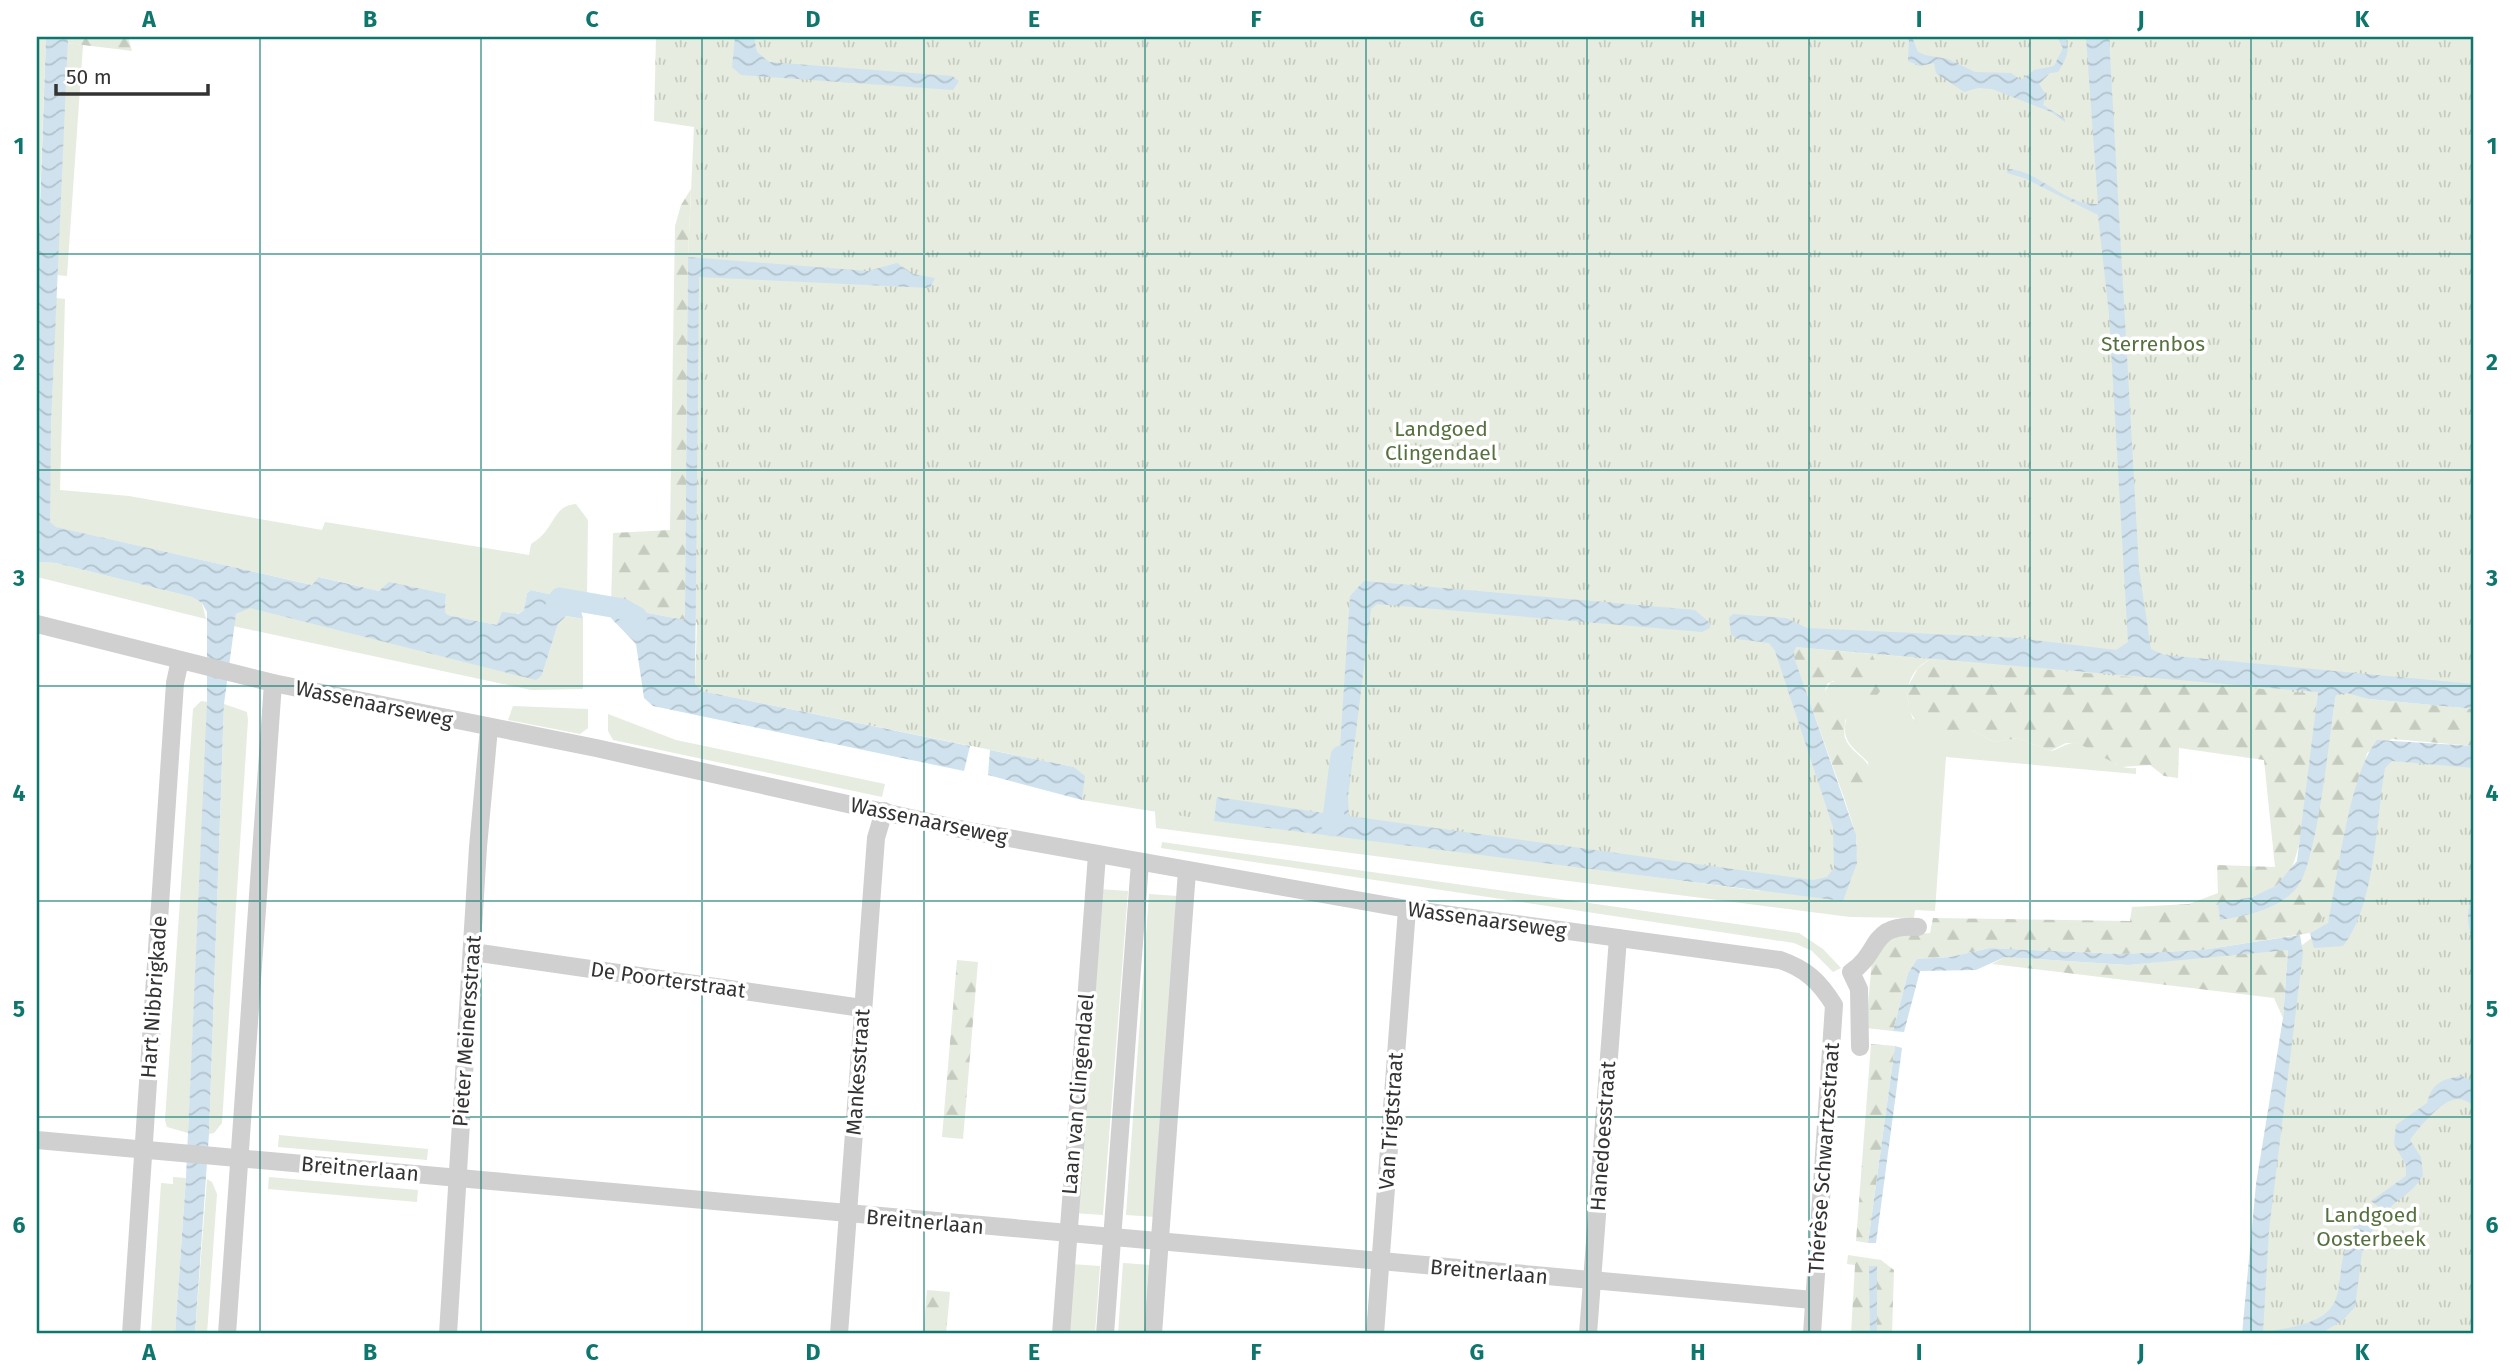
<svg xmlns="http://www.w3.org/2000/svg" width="2511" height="1371" font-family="'Fira Sans',sans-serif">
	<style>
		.green { fill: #e6ecdf }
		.forest { fill: url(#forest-firs) }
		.park { fill: url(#park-tufts) }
		.water { fill: url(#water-waves) }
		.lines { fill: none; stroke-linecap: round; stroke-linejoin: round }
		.canal { stroke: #cfe2ee; stroke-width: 21 }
		.street { stroke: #d0d0d0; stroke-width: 18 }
		.grid { fill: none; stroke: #0f766e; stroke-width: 2; stroke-opacity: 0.55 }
		.labels { text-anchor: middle; stroke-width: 7; stroke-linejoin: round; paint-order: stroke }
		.park-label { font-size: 21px; fill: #56703f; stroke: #fff }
		.street-label { font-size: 21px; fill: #333; stroke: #fff }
		.neatline { fill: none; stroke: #0f766e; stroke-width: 2.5 }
		.grid-label { font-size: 23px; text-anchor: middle; font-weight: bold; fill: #0f766e }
	</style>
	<defs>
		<pattern id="forest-firs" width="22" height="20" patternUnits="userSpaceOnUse" patternTransform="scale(1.75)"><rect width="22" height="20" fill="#e6ecdf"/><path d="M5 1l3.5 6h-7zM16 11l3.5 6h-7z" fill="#c6cbc0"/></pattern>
		<pattern id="park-tufts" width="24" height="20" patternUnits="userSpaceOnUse" patternTransform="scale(1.75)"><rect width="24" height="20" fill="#e6ecdf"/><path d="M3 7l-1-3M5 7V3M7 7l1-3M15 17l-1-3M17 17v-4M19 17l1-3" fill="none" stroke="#c6cbc0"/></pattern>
		<pattern id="water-waves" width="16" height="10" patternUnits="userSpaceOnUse" patternTransform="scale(1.75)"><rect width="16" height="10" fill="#cfe2ee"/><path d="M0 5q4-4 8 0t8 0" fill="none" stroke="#b2c2cd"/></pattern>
	</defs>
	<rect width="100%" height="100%" fill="#fff"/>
	<g class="green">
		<polygon points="37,37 46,37 37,276"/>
		<polygon points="67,43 83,45 67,276 57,275"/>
		<path d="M56 298 65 299 60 490 129 496 322 530 325 522 529 555 531 544C556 530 551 506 576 504L588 520 587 596 579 601 531 590 527 593 524 610 497 625 448 615 445 612 446 595 379 591 320 577 313 585 55 527 49 522 48 508Z"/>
		<polygon points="37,562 56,563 192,597 202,603 206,619 37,577"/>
		<polygon points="250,607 542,675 558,624 565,616 583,619 583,689 531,690 233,626 236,614"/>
		<path d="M1872 654 1930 659C1906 672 1903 695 1913 719L1972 730 1994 742 2018 738 2050 751C2059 750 2066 742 2076 743 2099 744 2110 771 2136 768V774L1946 757 1935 911 1915 910 1914 918 1850 917 1156 828 1155 811 1760 891 1850 880C1865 850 1853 825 1843 795 1865 805 1870 778 1868 762 1854 748 1841 742 1846 720L1825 691 1831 682H1882Z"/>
		<polygon points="201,701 208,702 188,1133 167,1127 165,1120 193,709"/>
		<polygon points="224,704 247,712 248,720 222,1123 214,1133 209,1134"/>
		<polygon points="513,706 588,709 588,728 580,734 508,720"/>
		<polygon points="608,714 676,740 885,784 882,797 613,740 608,731"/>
		<polygon points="1162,842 1799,933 1823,949 1841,968 1833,972 1812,951 1794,943 1161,848"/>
		<polygon points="1098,889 1128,891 1103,1215 1073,1213"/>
		<polygon points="1149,894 1178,896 1155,1217 1126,1215"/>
		<polygon points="279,1135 428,1149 427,1160 278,1147"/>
		<polygon points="173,1177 186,1178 175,1334 151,1334 161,1183 173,1184"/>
		<polygon points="269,1177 418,1190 417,1202 268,1189"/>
		<polygon points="207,1179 212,1182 217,1194 207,1334 195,1334"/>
		<polygon points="1123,1263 1151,1265 1146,1334 1118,1334"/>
		<polygon points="1071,1264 1100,1266 1095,1334 1066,1334"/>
	</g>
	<g class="forest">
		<polygon points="68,37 128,37 132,51 67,43"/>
		<polygon points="691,189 688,257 685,620 611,606 613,533 670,530 675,226 681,205"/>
		<path d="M1796 647 1872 654C1875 662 1881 672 1882 680 1884 696 1868 704 1855 699 1847 695 1841 686 1833 681L1827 684 1825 691 1845 717C1846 723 1843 731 1845 738 1852 757 1878 759 1868 783 1866 788 1862 793 1858 796 1852 799 1848 798 1843 795L1795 661 1792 649Z"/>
		<path d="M1930 659 2318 692C2314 727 2306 854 2287 876 2270 896 2243 899 2219 903L2220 920 2299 885 2311 852 2336 695 2347 693 2369 699 2474 709V746L2392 739 2367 753 2328 923 2310 933 2202 950 2122 954 1990 948 1950 957 1917 959 1908 973 1893 1031 1866 1028 1873 948 1895 935 1930 933 1933 918 2130 921 2132 907 2189 904 2218 893 2217 865 2275 867 2264 760 2179 748 2178 778 2164 776 2150 765 2121 767 2078 743H2066L2050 751 2018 738 1994 742 1972 730 1936 734 1919 726 1909 710 1907 688 1918 668Z"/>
		<polygon points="2277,949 2288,950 2283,1018 2274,998 1992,964 2005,957 2128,965"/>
		<polygon points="957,960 978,962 963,1139 942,1137"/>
		<polygon points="1871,1044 1895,1046 1868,1243 1856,1241"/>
		<polygon points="1848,1255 1881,1260 1894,1270 1892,1334 1877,1334 1877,1267 1870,1266 1870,1334 1851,1334 1855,1265 1847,1264"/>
		<polygon points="927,1290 950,1292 946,1334 923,1334"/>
	</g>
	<g class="park">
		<polygon points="656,37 2474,37 2474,708 1794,647 1795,661 1856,835 1857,863 1843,901 1214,821 1082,800 1084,776 1074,767 702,691 695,685 697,623 685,620 688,257 694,127 654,121"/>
		<polygon points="2377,751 2474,759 2474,1334 2255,1334 2298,948 2316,935"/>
	</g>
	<g class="water">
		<polygon points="46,37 68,37 51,427 50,522 56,527 312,585 319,577 379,591 389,582 446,594 445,612 448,615 497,625 502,612 518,614 524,610 527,593 531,590 579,601 583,619 566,616 558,624 542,675 536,680 250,608 236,614 224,704 209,1134 195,1334 175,1334 186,1178 207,702 207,612 202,603 192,597 56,563 37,562 37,293"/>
		<polygon points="735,37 754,37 757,52 769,62 952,76 959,81 953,90 741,75 732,67"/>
		<path d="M1904 37H1912L1918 52 1925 55 1948 59 1975 72 2011 73 2021 80 2034 70 2054 66 2063 48 2057 37H2065C2071 51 2066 59 2058 72L2050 73 2039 84 2046 95 2043 105 2065 119V122L2051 112 1992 89 1978 88 1964 92 1936 73 1934 63 1920 66 1908 61 1909 40Z"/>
		<path d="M2086 37H2109L2139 569 2151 649 2164 655 2474 684V709L2369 699 2347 693 2336 695C2329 734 2318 859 2298 886 2281 909 2246 916 2220 920L2218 903 2252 897 2276 886 2297 861 2318 692 1796 647 1793 654 1856 835 1857 863 1843 901 1214 821 1217 797 1330 814 1336 809 1350 596 1364 581 1695 610 1710 623V628L1702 632 1377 604 1371 609 1348 797 1349 816 1813 880 1827 877 1834 868 1833 827 1775 651 1769 643 1737 639 1731 634 1729 618 1733 614 1786 618 1807 628 2018 638 2116 650 2128 642 2109 314 2098 215 2024 178 2007 173 2008 169C2041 171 2063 205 2098 204Z"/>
		<polygon points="688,257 868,271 897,263 913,274 935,278 930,288 699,277 695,684 702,691 970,746 964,771 653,706 644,698 636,644 611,618 611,606 685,620"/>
		<path d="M2377 740 2474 746V768L2392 761 2385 768C2376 819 2376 905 2343 946L2314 948 2310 933 2328 923C2338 875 2349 775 2377 740Z"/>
		<polygon points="990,750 1074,767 1085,776 1082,800 988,775"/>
		<path d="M2474 896V945C2468 928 2464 912 2474 896Z"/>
		<path d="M2300 935 2303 953 2269 1230 2263 1332C2375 1318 2317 1284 2360 1216L2376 1223 2362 1253 2355 1307 2343 1320 2320 1334H2242L2256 1184 2283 1018 2288 950 2128 965 2005 957 1976 970 1920 971 1904 1032 1893 1031 1908 973 1917 959 1950 957 1990 948 2122 954 2202 950Z"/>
		<polygon points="1895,1046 1902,1048 1876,1243 1868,1243"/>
		<path d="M2462 1076 2474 1082V1105C2467 1102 2461 1097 2452 1100 2438 1105 2419 1127 2410 1140L2421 1157 2423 1175C2412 1194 2400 1197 2385 1212L2371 1201 2406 1176V1165L2394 1144 2396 1125 2427 1103C2432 1083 2442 1079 2462 1076Z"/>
		<polygon points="1869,1266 1877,1266 1877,1334 1870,1334"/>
	</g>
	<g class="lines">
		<g class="canal">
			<polyline points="556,603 560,598 623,609 637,617"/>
			<polyline points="1332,826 1341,756"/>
		</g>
		<g class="street">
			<path d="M37 624 273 683 596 748 969 831 1407 909 1780 960C1806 969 1819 981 1834 1005L1812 1334"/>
			<polyline points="473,952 862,1008"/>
			<path d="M1860 1047 1859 989 1851 972C1881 953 1869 923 1918 927"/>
			<polyline points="37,1140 1813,1300"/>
			<polyline points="131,1334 175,683 180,660"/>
			<polyline points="227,1334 273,683"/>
			<polyline points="448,1334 478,847 489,728"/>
			<polyline points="839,1334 876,838 884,811"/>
			<polyline points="1061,1334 1097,855"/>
			<polyline points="1105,1334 1140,862"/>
			<polyline points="1153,1334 1187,871"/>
			<polyline points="1375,1334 1407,909"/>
			<polyline points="1588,1334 1618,938"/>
		</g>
	</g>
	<path class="grid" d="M260 37V1334M481 37V1334M702 37V1334M924 37V1334M1145 37V1334M1366 37V1334M1587 37V1334M1809 37V1334M2030 37V1334M2251 37V1334M37 254H2474M37 470H2474M37 686H2474M37 901H2474M37 1117H2474"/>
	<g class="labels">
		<g class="park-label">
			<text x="2153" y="351">Sterrenbos</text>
			<text x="1441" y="436">Landgoed<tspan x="1441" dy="24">Clingendael</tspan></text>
			<text x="2371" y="1222">Landgoed<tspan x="2371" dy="24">Oosterbeek</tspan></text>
		</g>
		<g class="street-label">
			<text transform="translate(374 704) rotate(12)" y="7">Wassenaarseweg</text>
			<text transform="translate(929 821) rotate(12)" y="7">Wassenaarseweg</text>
			<text transform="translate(1487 920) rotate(8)" y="7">Wassenaarseweg</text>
			<text transform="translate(668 980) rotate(8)" y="7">De Poorterstraat</text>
			<text transform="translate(154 997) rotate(-86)" y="7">Hart Nibbrigkade</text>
			<text transform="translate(467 1031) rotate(-86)" y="7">Pieter Meinersstraat</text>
			<text transform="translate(858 1072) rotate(-86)" y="7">Mankesstraat</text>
			<text transform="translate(1078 1094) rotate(-85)" y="7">Laan van Clingendael</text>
			<text transform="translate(1391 1121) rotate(-86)" y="7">Van Trigtstraat</text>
			<text transform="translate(1603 1136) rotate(-86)" y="7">Hanedoesstraat</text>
			<text transform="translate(1824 1158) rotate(-86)" y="7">Thérèse Schwartzestraat</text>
			<text transform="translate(360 1169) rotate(5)" y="7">Breitnerlaan</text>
			<text transform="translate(925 1222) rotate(5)" y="7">Breitnerlaan</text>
			<text transform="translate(1489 1272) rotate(5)" y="7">Breitnerlaan</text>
		</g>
	</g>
	<rect width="2511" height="1371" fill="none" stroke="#ffffff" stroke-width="77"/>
	<path d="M56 84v10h152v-10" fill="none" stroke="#333333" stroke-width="3.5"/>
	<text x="66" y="84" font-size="21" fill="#333333" stroke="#ffffff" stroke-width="5" paint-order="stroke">50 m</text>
	<rect x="38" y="38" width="2434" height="1294" class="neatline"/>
	<g class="grid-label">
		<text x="149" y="27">A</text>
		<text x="370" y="27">B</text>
		<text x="592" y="27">C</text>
		<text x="813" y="27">D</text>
		<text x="1034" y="27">E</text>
		<text x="1256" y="27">F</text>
		<text x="1477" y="27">G</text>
		<text x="1698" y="27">H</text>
		<text x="1919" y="27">I</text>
		<text x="2141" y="27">J</text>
		<text x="2362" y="27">K</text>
		<text x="19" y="154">1</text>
		<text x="2492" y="154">1</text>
		<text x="19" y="370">2</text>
		<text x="2492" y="370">2</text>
		<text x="19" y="586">3</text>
		<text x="2492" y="586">3</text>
		<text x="19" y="801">4</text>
		<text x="2492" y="801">4</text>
		<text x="19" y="1017">5</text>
		<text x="2492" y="1017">5</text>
		<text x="19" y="1233">6</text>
		<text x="2492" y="1233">6</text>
		<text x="149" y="1360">A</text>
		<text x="370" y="1360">B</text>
		<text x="592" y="1360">C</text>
		<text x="813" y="1360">D</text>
		<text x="1034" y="1360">E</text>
		<text x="1256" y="1360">F</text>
		<text x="1477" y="1360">G</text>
		<text x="1698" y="1360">H</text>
		<text x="1919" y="1360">I</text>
		<text x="2141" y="1360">J</text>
		<text x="2362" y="1360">K</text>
	</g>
</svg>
